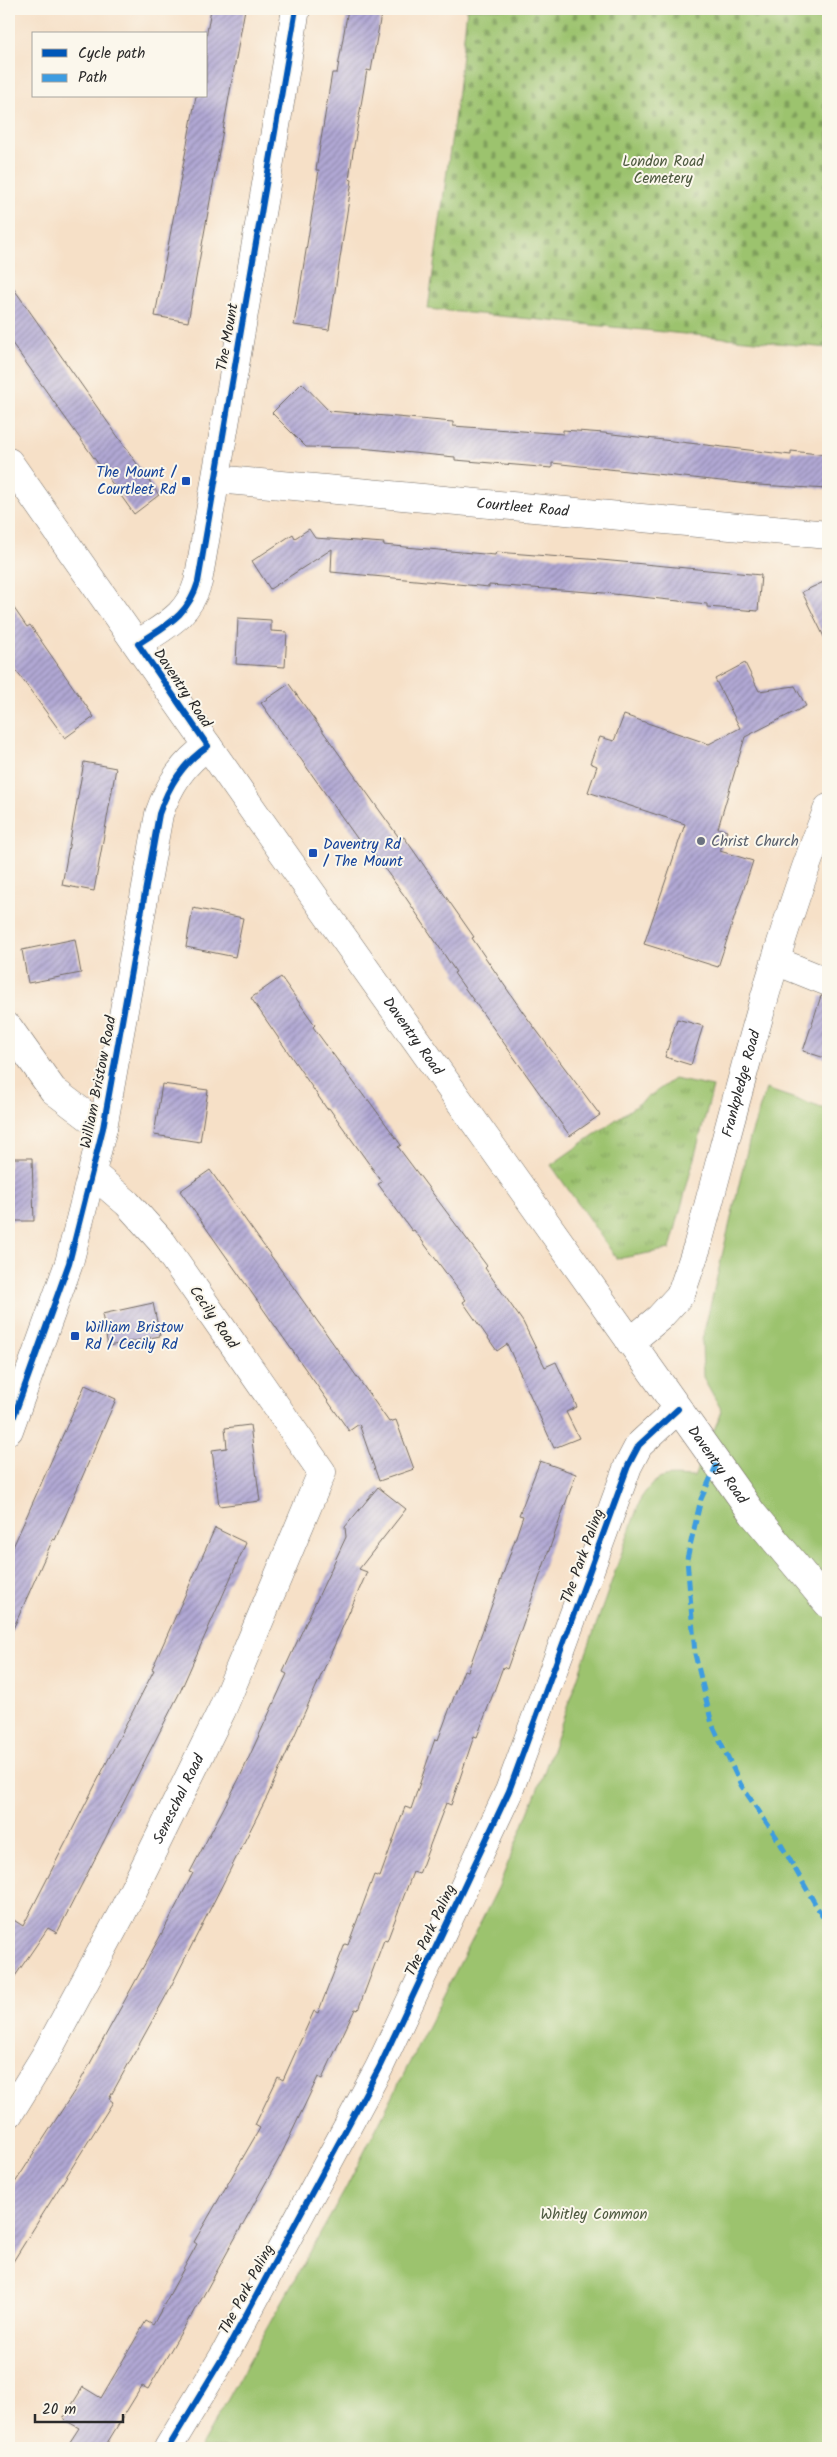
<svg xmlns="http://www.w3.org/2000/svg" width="837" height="2457" font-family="Kalam,sans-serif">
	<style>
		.grass { fill: url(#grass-tufts); stroke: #64774c }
		.cemetery { fill: url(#cemetery-stones); stroke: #64774c }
		.park { fill: #9cc36e; stroke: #64774c }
		.building { fill: url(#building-hatch) }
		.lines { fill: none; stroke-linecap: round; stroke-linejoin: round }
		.minor-casing { stroke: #726a62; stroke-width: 29 }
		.tertiary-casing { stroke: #726a62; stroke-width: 29 }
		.minor { stroke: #fff; stroke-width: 28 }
		.tertiary { stroke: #fff; stroke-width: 28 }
		.quiet { stroke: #3d9ce1; stroke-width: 5; stroke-dasharray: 10 5; stroke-linecap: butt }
		.cycleway-casing { stroke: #fbf7ec; stroke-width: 9 }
		.cycleway { stroke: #0057b8; stroke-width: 6 }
		.transit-dot { fill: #1a4fb4; stroke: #fbf7ec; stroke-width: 2 }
		.worship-dot { fill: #6b7280; stroke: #fbf7ec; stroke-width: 2 }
		.labels { text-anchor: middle; stroke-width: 4; stroke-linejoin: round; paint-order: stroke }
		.park-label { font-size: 15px; fill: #4d593f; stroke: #fbf7ec }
		.street-label { font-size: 15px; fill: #2b2b2b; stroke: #fbf7ec }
		.transit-label { font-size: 15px; fill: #164399; stroke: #fbf7ec; text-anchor: start }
		.worship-label { font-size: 15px; fill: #5b616d; stroke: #fbf7ec; text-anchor: start }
	</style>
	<defs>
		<pattern id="grass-tufts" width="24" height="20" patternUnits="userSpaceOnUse" patternTransform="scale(1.25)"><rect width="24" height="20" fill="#9cc36e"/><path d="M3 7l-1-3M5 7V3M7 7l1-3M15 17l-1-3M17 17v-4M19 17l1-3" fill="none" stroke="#7f9f5b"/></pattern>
		<pattern id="cemetery-stones" width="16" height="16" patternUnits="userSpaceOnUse" patternTransform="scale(1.25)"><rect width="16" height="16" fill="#9cc36e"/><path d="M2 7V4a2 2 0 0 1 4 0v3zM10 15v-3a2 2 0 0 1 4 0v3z" fill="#7f9f5b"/></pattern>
		<pattern id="building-hatch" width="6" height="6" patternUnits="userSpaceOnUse" patternTransform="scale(1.25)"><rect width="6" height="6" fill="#b1a8d4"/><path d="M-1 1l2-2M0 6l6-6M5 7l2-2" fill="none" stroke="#9089ac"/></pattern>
	</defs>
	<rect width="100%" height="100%" fill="#fbf7ec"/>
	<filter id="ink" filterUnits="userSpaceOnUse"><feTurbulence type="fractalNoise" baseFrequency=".02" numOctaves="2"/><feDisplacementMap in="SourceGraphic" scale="10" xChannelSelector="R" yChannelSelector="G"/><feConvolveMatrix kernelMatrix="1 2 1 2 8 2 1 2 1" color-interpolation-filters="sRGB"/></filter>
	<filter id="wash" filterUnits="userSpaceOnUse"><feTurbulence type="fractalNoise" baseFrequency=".0096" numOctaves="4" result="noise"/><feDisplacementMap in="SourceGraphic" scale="20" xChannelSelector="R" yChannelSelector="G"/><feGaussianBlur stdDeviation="1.12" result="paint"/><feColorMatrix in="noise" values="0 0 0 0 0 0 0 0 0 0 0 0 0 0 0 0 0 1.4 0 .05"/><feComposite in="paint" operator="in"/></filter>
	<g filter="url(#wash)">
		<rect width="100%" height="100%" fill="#f6e0c7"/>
		<polygon class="grass" points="674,1079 713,1087 670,1249 617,1259 551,1165"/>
		<polygon class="cemetery" points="467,9 828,9 828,348 428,309 458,91"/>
		<path class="park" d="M766 1089 828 1110V2448H200L345 2190 498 1888 542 1778 641 1498C659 1472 665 1476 694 1477L722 1411 703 1377 702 1340 750 1138Z"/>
		<g id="blocks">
			<g class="building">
				<polygon points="211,9 245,9 188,322 155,316 196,96 206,96 206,38"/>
				<polygon points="348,9 382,9 371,71 367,70 353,152 349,179 352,180 329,330 294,325 319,170 316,170 326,109 332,73 337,73"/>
				<polygon points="9,282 159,495 134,514 9,339"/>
				<polygon points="302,383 329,411 453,422 453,426 563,434 563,430 604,433 791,455 791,451 828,455 828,489 759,485 552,463 552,468 455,460 455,457 360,448 306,447 272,413"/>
				<polygon points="309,529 315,538 384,543 383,545 495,555 496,552 601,560 761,575 758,611 707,607 707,604 604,593 489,585 489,587 331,572 332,549 270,589 252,561 293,534 295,538"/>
				<polygon points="828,580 828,645 802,592"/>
				<polygon points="9,601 27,627 30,625 94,717 65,738 9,661"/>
				<polygon points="238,618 271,620 271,631 287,632 285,667 236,664"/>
				<polygon points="745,663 759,691 795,686 806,706 745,737 718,828 727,831 720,851 753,861 718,967 644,944 685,824 588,792 597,766 590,763 600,737 614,741 624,715 709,744 740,728 715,679"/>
				<polygon points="289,684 400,839 404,837 474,937 472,938 522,1011 600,1115 570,1136 454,973 456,972 406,898 363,839 359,841 261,703"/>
				<polygon points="84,762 116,768 94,891 62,885"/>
				<polygon points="193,908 243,918 235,957 186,947"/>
				<polygon points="75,939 81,973 28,983 22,950"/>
				<polygon points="281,977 315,1025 313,1027 366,1099 367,1098 401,1145 398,1147 487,1266 485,1268 523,1322 545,1367 556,1362 577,1407 566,1412 579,1438 554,1448 507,1344 497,1351 463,1302 466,1300 414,1230 412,1231 378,1184 382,1182 329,1108 327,1109 251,998"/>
				<polygon points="821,996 828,997 828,1059 803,1051"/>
				<polygon points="677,1019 703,1026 691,1065 665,1057"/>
				<polygon points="162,1084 208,1090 200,1142 154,1135"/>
				<polygon points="9,1158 32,1158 34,1221 9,1221"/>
				<polygon points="210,1170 389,1422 396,1420 414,1469 379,1481 359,1424 349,1431 180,1191"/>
				<polygon points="153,1303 160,1336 108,1346 102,1314"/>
				<polygon points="85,1385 116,1399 55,1540 53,1539 9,1638 9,1556"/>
				<polygon points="250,1425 260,1501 219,1506 212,1450 227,1448 225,1428"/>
				<polygon points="540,1461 576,1474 507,1669 503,1667 477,1737 474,1736 451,1805 446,1803 419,1874 413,1872 387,1941 384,1940 358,2010 355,2009 322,2079 318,2077 281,2155 191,2318 190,2317 148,2389 142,2386 104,2448 66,2448 79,2428 63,2419 83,2387 101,2398 146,2321 153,2325 197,2244 194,2242 260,2128 255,2125 278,2077 283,2080 314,2011 318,2013 345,1944 348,1945 374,1875 380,1877 405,1807 411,1809 435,1739 438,1740 464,1670 468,1671 508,1560 523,1516 519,1515"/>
				<polygon points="378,1487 406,1509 359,1569 367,1572 268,1795 167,1994 109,2099 113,2102 9,2268 9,2192 77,2087 168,1922 193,1873 190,1872 240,1777 287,1674 283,1672 346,1537 345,1527"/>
				<polygon points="215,1528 246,1543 180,1692 57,1933 48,1928 9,1985 9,1917 23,1926 154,1670 152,1669"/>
			</g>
		</g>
	</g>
	<g filter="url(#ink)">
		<use href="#blocks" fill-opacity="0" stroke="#726a62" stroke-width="1"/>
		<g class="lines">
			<g class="minor-casing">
				<g id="minor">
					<path id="s1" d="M216 479 828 535"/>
					<path d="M138 644C166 625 188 616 198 582L296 9"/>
					<polyline points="776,961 828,982"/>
					<polyline points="9,1028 53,1090 103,1128"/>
					<path id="s2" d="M630 1342 659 1318 681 1294 697 1247C737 1100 772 950 828 808"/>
					<path id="s3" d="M9 2114 46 2054 122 1913 222 1710 322 1472 162 1242 127 1203 92 1173"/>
					<polyline points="168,2448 226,2352 379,2068 509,1791 628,1466 639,1445 678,1409"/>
				</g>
			</g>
			<g class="tertiary-casing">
				<g id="tertiary">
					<path id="s4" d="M9 462 257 816 753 1514 828 1604"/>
					<path d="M9 1430 69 1263 103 1128 159 814C169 785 183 763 208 746"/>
				</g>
			</g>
			<use href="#minor" class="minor"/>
			<use href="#tertiary" class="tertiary"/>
			<polyline class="quiet" points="717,1464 701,1499 687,1559 695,1654 712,1724 741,1785 779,1841 828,1926"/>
			<g class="cycleway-casing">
				<g id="cycleway">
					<path d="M9 1430 69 1263 103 1128 159 814C169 785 183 763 208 746L138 644C166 625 188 616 198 582L296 9"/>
					<polyline points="168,2448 226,2352 379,2068 509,1791 628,1466 639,1445 678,1409"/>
				</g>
			</g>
			<use href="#cycleway" class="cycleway"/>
		</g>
	</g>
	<g class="transit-dot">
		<rect x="181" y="476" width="10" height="10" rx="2.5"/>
		<rect x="308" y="848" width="10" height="10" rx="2.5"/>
		<rect x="70" y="1331" width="10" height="10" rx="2.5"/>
	</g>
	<circle class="worship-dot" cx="701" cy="841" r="5"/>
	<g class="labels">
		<g class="park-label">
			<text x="663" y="166">London Road<tspan x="663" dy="17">Cemetery</tspan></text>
			<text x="594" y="2219">Whitley Common</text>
		</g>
		<g class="street-label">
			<text transform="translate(227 337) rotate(-80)" y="5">The Mount</text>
			<text dy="5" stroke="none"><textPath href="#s1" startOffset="308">Courtleet Road</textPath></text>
			<text transform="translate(183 688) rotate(56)" y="5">Daventry Road</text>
			<text dy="5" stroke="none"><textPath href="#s4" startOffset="702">Daventry Road</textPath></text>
			<text transform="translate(98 1082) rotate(-79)" y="5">William Bristow Road</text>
			<text dy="5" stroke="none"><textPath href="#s2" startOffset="289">Frankpledge Road</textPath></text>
			<text transform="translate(214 1317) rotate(55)" y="5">Cecily Road</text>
			<text dy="5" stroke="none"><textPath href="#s4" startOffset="1228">Daventry Road</textPath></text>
			<text transform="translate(582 1556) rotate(-70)" y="5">The Park Paling</text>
			<text dy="5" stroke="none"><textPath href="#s3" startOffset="358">Seneschal Road</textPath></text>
			<text transform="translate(430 1930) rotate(-65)" y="5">The Park Paling</text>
			<text transform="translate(246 2289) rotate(-62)" y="5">The Park Paling</text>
		</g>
		<g class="transit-label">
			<text x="176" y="477" text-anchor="end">The Mount /<tspan x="176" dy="17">Courtleet Rd</tspan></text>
			<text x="323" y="849">Daventry Rd<tspan x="323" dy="17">/ The Mount</tspan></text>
			<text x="85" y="1332">William Bristow<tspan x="85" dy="17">Rd / Cecily Rd</tspan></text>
		</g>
		<g class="worship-label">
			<text x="711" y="846">Christ Church</text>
		</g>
	</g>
	<rect width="837" height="2457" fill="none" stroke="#fbf7ec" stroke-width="30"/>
	<rect x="32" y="32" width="175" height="65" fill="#fbf7ec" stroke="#a8a59f"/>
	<rect x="42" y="49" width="25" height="8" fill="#0057b8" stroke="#a8a59f"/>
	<text x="78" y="58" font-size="15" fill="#2b2b2b">Cycle path</text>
	<rect x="42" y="74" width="25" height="8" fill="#3d9ce1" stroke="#a8a59f"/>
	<text x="78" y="82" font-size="15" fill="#2b2b2b">Path</text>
	<path d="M35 2414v8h88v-8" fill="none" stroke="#2b2b2b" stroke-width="2.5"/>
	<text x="42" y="2414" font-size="15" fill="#2b2b2b" stroke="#fbf7ec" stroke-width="4" paint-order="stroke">20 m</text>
</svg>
